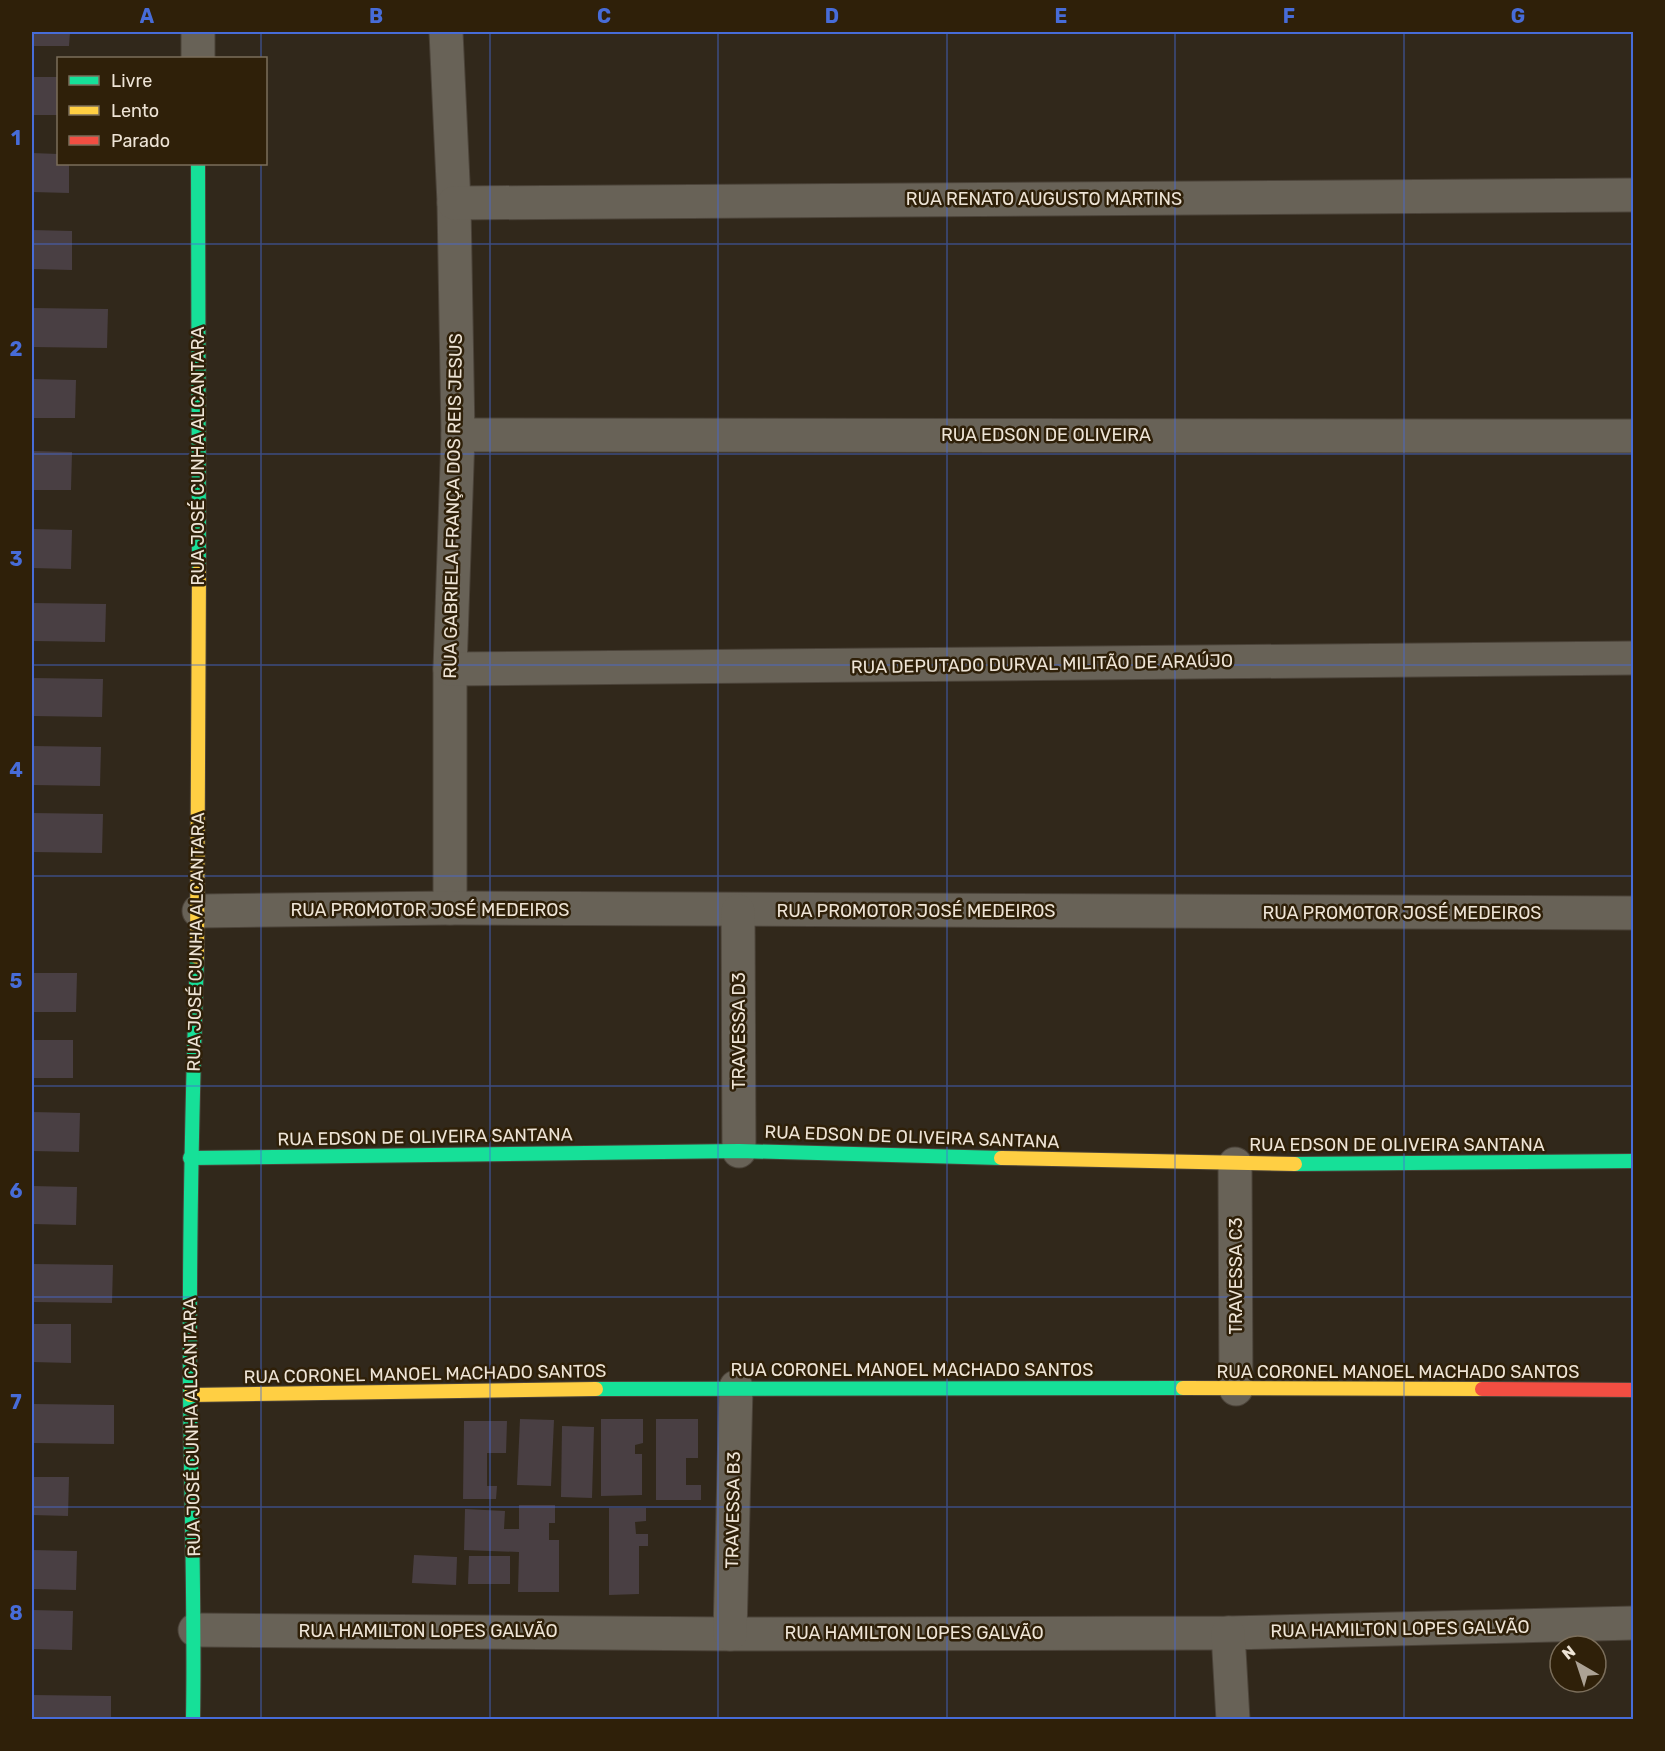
<svg xmlns="http://www.w3.org/2000/svg" width="1665" height="1751" font-family="Rubik,sans-serif">
	<style>
		.building { fill: #493f43 }
		.lines { fill: none; stroke-linecap: round; stroke-linejoin: round }
		.street-casing { stroke: #4b4339; stroke-width: 35 }
		.fast-casing { stroke: #4b4339; stroke-width: 16 }
		.slow-casing { stroke: #4b4339; stroke-width: 16 }
		.jam-casing { stroke: #4b4339; stroke-width: 16 }
		.street { stroke: #686257; stroke-width: 33 }
		.fast { stroke: #16e098; stroke-width: 14 }
		.slow { stroke: #ffcf43; stroke-width: 14 }
		.jam { stroke: #f24e42; stroke-width: 14 }
		.grid { fill: none; stroke: #476cd8; stroke-width: 1.5; stroke-opacity: 0.55 }
		.labels { text-anchor: middle; stroke-width: 5; stroke-linejoin: round; paint-order: stroke }
		.street-label { font-size: 18px; fill: #eee4d6; stroke: #2f2009 }
		.neatline { fill: none; stroke: #476cd8; stroke-width: 2 }
		.grid-label { font-size: 20px; text-anchor: middle; font-weight: bold; fill: #476cd8 }
	</style>
	<rect width="100%" height="100%" fill="#31281b"/>
	<g class="building">
		<polygon points="32,32 70,32 69,46 32,46"/>
		<rect x="32" y="77" width="26" height="38"/>
		<polygon points="32,153 58,154 58,164 69,164 69,193 32,192"/>
		<polygon points="32,230 72,231 72,270 32,269"/>
		<polygon points="32,308 108,309 107,348 32,347"/>
		<polygon points="32,379 76,380 75,418 32,418"/>
		<polygon points="32,451 72,452 71,490 32,490"/>
		<polygon points="32,529 72,530 71,569 32,568"/>
		<polygon points="32,603 106,604 105,642 32,641"/>
		<polygon points="32,678 103,679 102,717 32,716"/>
		<polygon points="32,746 101,747 100,786 32,785"/>
		<polygon points="32,813 103,814 102,853 32,852"/>
		<polygon points="32,973 77,973 76,1012 32,1012"/>
		<rect x="32" y="1040" width="41" height="38"/>
		<polygon points="32,1112 80,1113 79,1152 32,1151"/>
		<polygon points="32,1186 77,1187 76,1225 32,1224"/>
		<polygon points="32,1264 113,1265 112,1303 32,1302"/>
		<polygon points="32,1324 71,1324 71,1363 32,1362"/>
		<polygon points="32,1404 114,1405 114,1444 32,1443"/>
		<polygon points="520,1419 554,1420 551,1486 517,1485"/>
		<polygon points="601,1419 643,1419 643,1443 635,1445 635,1454 642,1454 642,1495 601,1496"/>
		<polygon points="656,1419 698,1419 698,1458 686,1458 686,1485 701,1485 701,1500 656,1500"/>
		<polygon points="464,1421 507,1421 506,1453 487,1453 487,1486 497,1486 496,1499 463,1499"/>
		<polygon points="562,1426 594,1427 592,1498 561,1497"/>
		<polygon points="32,1477 69,1477 68,1516 32,1515"/>
		<polygon points="519,1505 555,1505 555,1523 549,1523 549,1540 559,1540 559,1592 518,1592 519,1552 464,1550 465,1509 505,1511 504,1529 519,1529"/>
		<polygon points="609,1508 646,1508 646,1521 635,1522 636,1534 648,1534 648,1546 639,1546 639,1594 609,1595"/>
		<polygon points="32,1550 77,1551 76,1590 32,1589"/>
		<polygon points="414,1555 457,1557 456,1585 412,1583"/>
		<polygon points="469,1556 510,1556 510,1584 468,1584"/>
		<polygon points="32,1610 73,1611 72,1650 32,1649"/>
		<polygon points="32,1695 111,1696 111,1720 32,1720"/>
	</g>
	<g class="lines">
		<g class="street-casing">
			<g id="street">
				<polyline points="198,32 198,58"/>
				<polyline points="446,32 454,203 458,435 450,669 450,908"/>
				<polyline points="454,203 1634,195"/>
				<polyline points="458,435 1634,436"/>
				<polyline points="450,669 1634,658"/>
				<polyline points="199,911 450,908 1634,913"/>
				<polyline points="738,911 739,1151"/>
				<polyline points="1235,1164 1236,1389"/>
				<polyline points="195,1630 730,1634 1228,1633 1634,1623"/>
				<polyline points="1228,1633 1233,1720"/>
				<polyline points="730,1634 736,1387"/>
			</g>
		</g>
		<g class="fast-casing">
			<g id="fast">
				<polyline points="198,164 199,571"/>
				<polyline points="190,1158 739,1151 1001,1158"/>
				<polyline points="1295,1164 1634,1161"/>
				<polyline points="596,1389 1183,1388"/>
				<path d="M193 1720C195 1611 191 1502 190 1393 189 1247 192 1102 197 957"/>
			</g>
		</g>
		<g class="slow-casing">
			<g id="slow">
				<polyline points="197,957 199,571"/>
				<polyline points="1001,1158 1295,1164"/>
				<polyline points="1183,1388 1482,1389"/>
				<polyline points="190,1395 596,1389"/>
			</g>
		</g>
		<g class="jam-casing">
			<polyline id="jam" points="1482,1389 1634,1390"/>
		</g>
		<use href="#street" class="street"/>
		<use href="#fast" class="fast"/>
		<use href="#slow" class="slow"/>
		<use href="#jam" class="jam"/>
	</g>
	<path class="grid" d="M261 32V58M490 32V1720M718 32V1720M947 32V1720M1175 32V1720M1404 32V1720M261 164V1720M32 244H1634M32 454H1634M32 665H1634M32 876H1634M32 1086H1634M32 1297H1634M32 1507H1634"/>
	<g class="labels">
		<g class="street-label">
			<text x="1044" y="205">RUA RENATO AUGUSTO MARTINS</text>
			<text x="1046" y="441">RUA EDSON DE OLIVEIRA</text>
			<text transform="translate(198 456) rotate(-90)" y="6">RUA JOSÉ CUNHA ALCANTARA</text>
			<text transform="translate(453 506) rotate(-89)" y="6">RUA GABRIELA FRANÇA DOS REIS JESUS</text>
			<text transform="translate(1042 664) rotate(-1)" y="6">RUA DEPUTADO DURVAL MILITÃO DE ARAÚJO</text>
			<text x="430" y="916">RUA PROMOTOR JOSÉ MEDEIROS</text>
			<text x="916" y="917">RUA PROMOTOR JOSÉ MEDEIROS</text>
			<text x="1402" y="919">RUA PROMOTOR JOSÉ MEDEIROS</text>
			<text transform="translate(196 942) rotate(-89)" y="6">RUA JOSÉ CUNHA ALCANTARA</text>
			<text transform="translate(739 1031) rotate(-90)" y="6">TRAVESSA D3</text>
			<text transform="translate(425 1137) rotate(-1)" y="6">RUA EDSON DE OLIVEIRA SANTANA</text>
			<text transform="translate(912 1137) rotate(2)" y="6">RUA EDSON DE OLIVEIRA SANTANA</text>
			<text x="1397" y="1151">RUA EDSON DE OLIVEIRA SANTANA</text>
			<text transform="translate(1236 1276) rotate(-90)" y="6">TRAVESSA C3</text>
			<text x="912" y="1376">RUA CORONEL MANOEL MACHADO SANTOS</text>
			<text x="1398" y="1378">RUA CORONEL MANOEL MACHADO SANTOS</text>
			<text transform="translate(425 1374) rotate(-1)" y="6">RUA CORONEL MANOEL MACHADO SANTOS</text>
			<text transform="translate(192 1427) rotate(-91)" y="6">RUA JOSÉ CUNHA ALCANTARA</text>
			<text transform="translate(733 1510) rotate(-89)" y="6">TRAVESSA B3</text>
			<text transform="translate(1400 1629) rotate(-1)" y="6">RUA HAMILTON LOPES GALVÃO</text>
			<text x="428" y="1637">RUA HAMILTON LOPES GALVÃO</text>
			<text x="914" y="1639">RUA HAMILTON LOPES GALVÃO</text>
		</g>
	</g>
	<rect width="1665" height="1751" fill="none" stroke="#2f2009" stroke-width="66"/>
	<rect x="57" y="57" width="210" height="108" fill="#2f2009" stroke="#7b6e5b" stroke-width="1.5"/>
	<rect x="69" y="76" width="30" height="9" fill="#16e098" stroke="#7b6e5b" stroke-width="1.5"/>
	<text x="111" y="87" font-size="18" fill="#eee4d6">Livre</text>
	<rect x="69" y="106" width="30" height="9" fill="#ffcf43" stroke="#7b6e5b" stroke-width="1.5"/>
	<text x="111" y="117" font-size="18" fill="#eee4d6">Lento</text>
	<rect x="69" y="136" width="30" height="9" fill="#f24e42" stroke="#7b6e5b" stroke-width="1.5"/>
	<text x="111" y="147" font-size="18" fill="#eee4d6">Parado</text>
	<g transform="translate(1578 1664) rotate(321)"><circle r="28" fill="#2f2009" stroke="#7b6e5b" stroke-width="1.5"/>
	<path d="M0-4.5L10 22L0 15L-10 22Z" fill="#aca295"/>
	<text y="-9" font-size="16" font-weight="bold" text-anchor="middle" fill="#eee4d6">N</text>
	</g>
	<rect x="33" y="33" width="1599" height="1685" class="neatline"/>
	<g class="grid-label">
		<text x="147" y="23">A</text>
		<text x="376" y="23">B</text>
		<text x="604" y="23">C</text>
		<text x="832" y="23">D</text>
		<text x="1061" y="23">E</text>
		<text x="1289" y="23">F</text>
		<text x="1518" y="23">G</text>
		<text x="16" y="145">1</text>
		<text x="16" y="356">2</text>
		<text x="16" y="566">3</text>
		<text x="16" y="777">4</text>
		<text x="16" y="988">5</text>
		<text x="16" y="1198">6</text>
		<text x="16" y="1409">7</text>
		<text x="16" y="1620">8</text>
	</g>
</svg>
